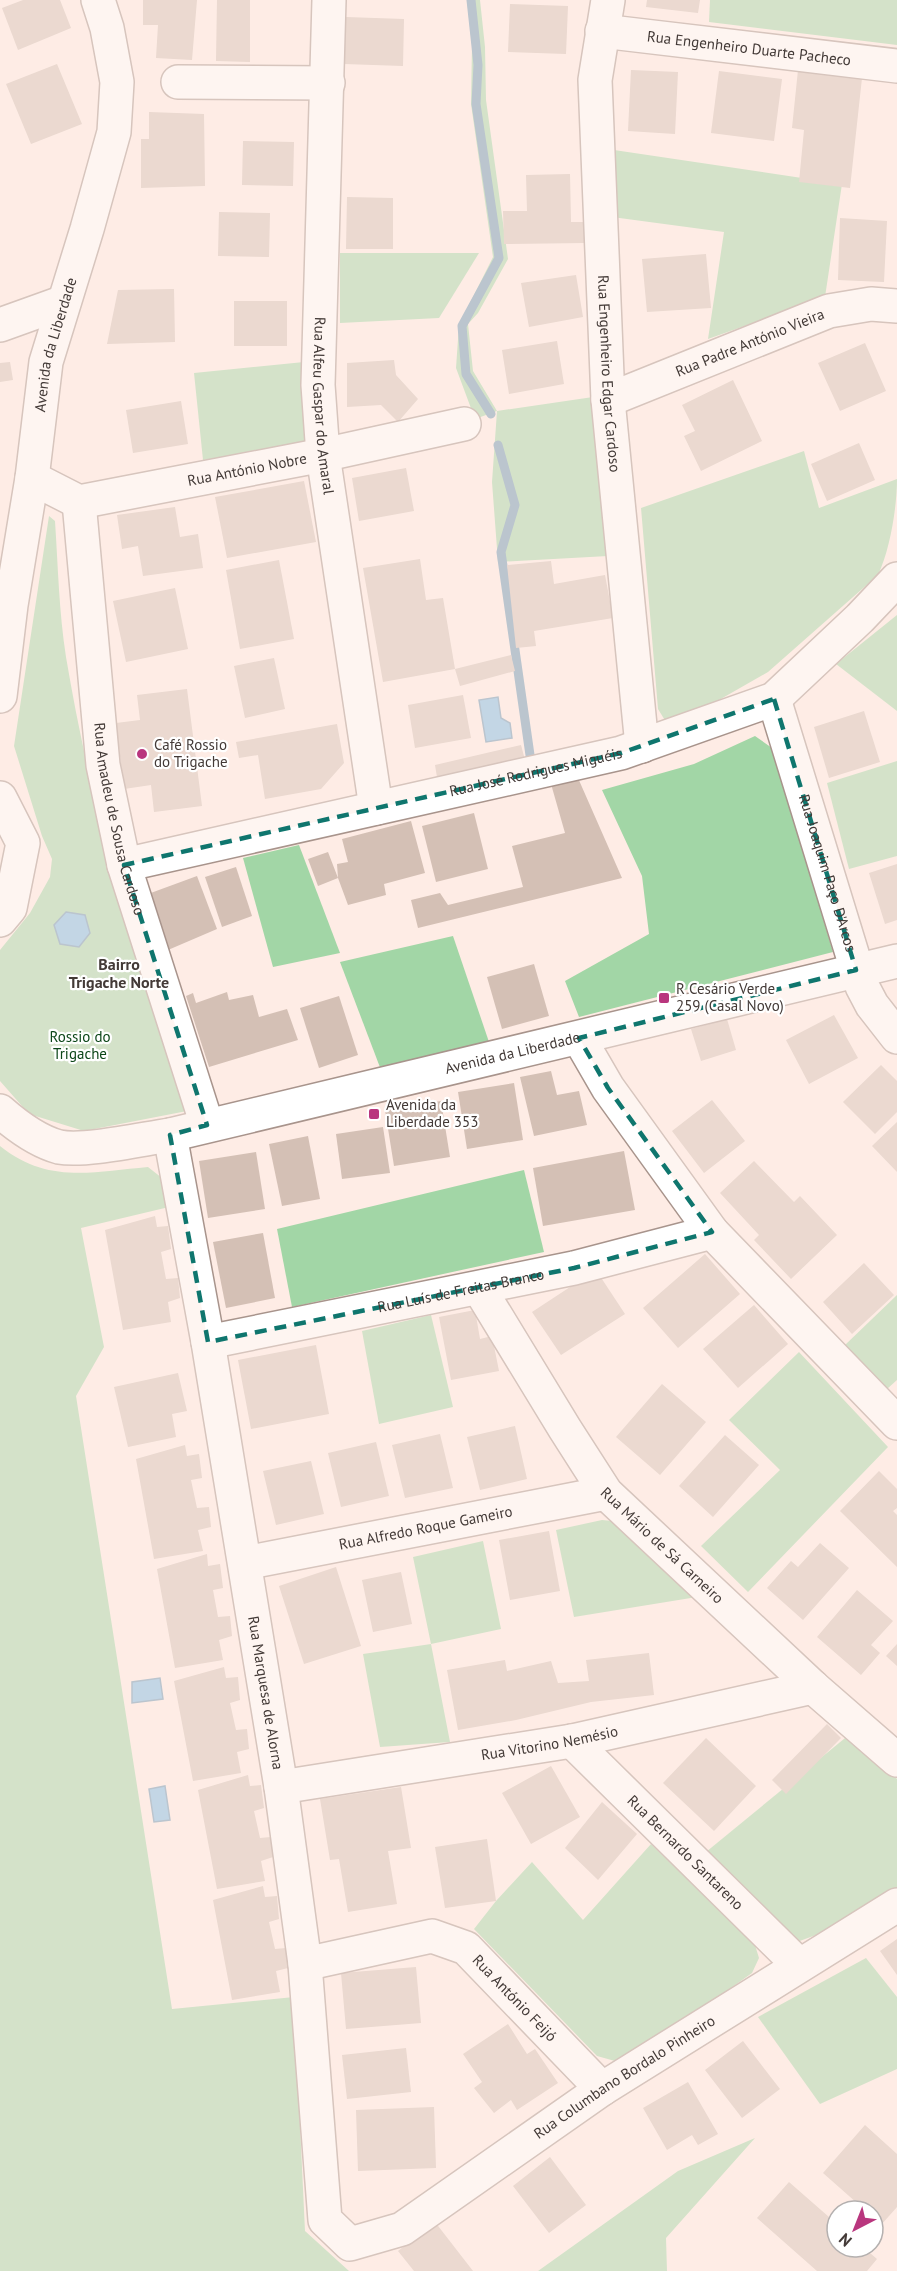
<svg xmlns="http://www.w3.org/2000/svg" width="897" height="2271" font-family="'PT Sans',sans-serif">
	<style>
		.green { fill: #a2d6a6 }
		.water { fill: #7cbae5; stroke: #6b94b1; stroke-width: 1.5 }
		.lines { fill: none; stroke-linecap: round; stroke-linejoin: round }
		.stream { stroke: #6b94b1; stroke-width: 9 }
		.building { fill: #d4c0b5 }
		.minor-casing { stroke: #a8948c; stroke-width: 36 }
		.minor { stroke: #fff; stroke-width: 33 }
		.marked { fill: none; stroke: #0f766e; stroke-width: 4.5; stroke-dasharray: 12 8; stroke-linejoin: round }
		.poi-dot { fill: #b9367e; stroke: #fff; stroke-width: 2 }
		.labels { text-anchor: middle; stroke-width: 4.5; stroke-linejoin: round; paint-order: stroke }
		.street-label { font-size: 15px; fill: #433a37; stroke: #fff }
		.poi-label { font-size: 15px; fill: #433a37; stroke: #fff; text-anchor: start }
		.park-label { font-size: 15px; fill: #0c4618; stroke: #fff }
		.neighbourhood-label { font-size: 16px; font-weight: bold; fill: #433a37; stroke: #fff }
	</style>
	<rect width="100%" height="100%" fill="#feece5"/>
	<g class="green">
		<polygon points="467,0 480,0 485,47 486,100 508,259 478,313 468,324 473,371 497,411 593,397 608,556 498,562 492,482 497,411 475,419 456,368 459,325 493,257 471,104 472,45"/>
		<polygon points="710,0 897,0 897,45 709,22"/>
		<polygon points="614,150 842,184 825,297 708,339 724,232 612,217"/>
		<polygon points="340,253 479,253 439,318 340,323"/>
		<polygon points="304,362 306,445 203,460 194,373"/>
		<path d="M804 451 819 508 897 479C897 507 890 550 878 575L768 672 677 724 666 722 658 709 641 508Z"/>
		<path d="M49 516 55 521C58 566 59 613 66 657 92 812 136 963 187 1111L84 1131 29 1114 0 1081V950L30 913 50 877 52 859 42 836 14 746Z"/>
		<polygon points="897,615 897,711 836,664"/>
		<polygon points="755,736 772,748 833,952 579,1017 565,981 649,934 642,876 602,790 694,764"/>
		<polygon points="897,761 897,856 849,869 827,783"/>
		<polygon points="299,845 340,953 273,967 243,858"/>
		<polygon points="453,936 489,1042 381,1070 340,962"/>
		<path d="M0 1146C47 1184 92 1172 148 1167L162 1178 169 1207 81 1228 104 1347 76 1396 172 2009 294 1997 305 2231 349 2271H0Z"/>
		<polygon points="524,1170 544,1252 292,1307 277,1229"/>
		<polygon points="897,1295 897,1380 887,1389 845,1345"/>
		<polygon points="431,1315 453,1407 379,1424 362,1331"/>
		<polygon points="799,1352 888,1447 748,1592 701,1546 780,1470 729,1420"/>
		<polygon points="602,1520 622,1522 697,1597 574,1617 556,1530"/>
		<polygon points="483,1541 501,1629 431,1644 450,1742 380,1747 363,1654 431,1644 413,1557"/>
		<polygon points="850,1734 897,1779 897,1888 816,1935 797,1942 706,1852"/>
		<polygon points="651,1844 755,1945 759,1958 752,1973 631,2059 622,2063 597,2056 474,1929 496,1901 532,1862 583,1920"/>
		<polygon points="866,1958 897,1997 897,2069 820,2104 758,2017"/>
		<polygon points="755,2138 666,2238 667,2271 538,2271 678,2171"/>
	</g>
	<g class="water">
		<polygon points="498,697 501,718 510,723 512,738 486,742 479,700"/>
		<polygon points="66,912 85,915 90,933 79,947 60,944 54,925"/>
		<polygon points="160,1678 163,1699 132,1703 132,1682"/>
		<polygon points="165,1786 170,1820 154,1822 149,1789"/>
	</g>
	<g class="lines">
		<g class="stream">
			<polyline points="471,0 478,65 476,104 499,258 462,326 466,374 491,414"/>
			<polyline points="498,445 515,505 501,552 530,755"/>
		</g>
	</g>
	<g class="building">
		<polygon points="23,0 60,0 71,28 18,50 2,8"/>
		<polygon points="143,0 197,0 192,60 156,58 158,25 143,25"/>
		<polygon points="217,0 250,0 250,62 216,61"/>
		<polygon points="647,0 700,0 698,13 646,7"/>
		<polygon points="510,4 568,6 566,54 508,52"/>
		<polygon points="346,17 404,19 403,66 344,64"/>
		<polygon points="57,64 82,124 31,144 6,84"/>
		<polygon points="631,70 678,72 675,134 628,131"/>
		<polygon points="798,70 862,78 850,188 799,182 804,130 792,128"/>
		<polygon points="719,71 782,79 774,141 711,133"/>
		<polygon points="149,112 204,114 205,186 141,188 141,139 149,139"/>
		<polygon points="243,141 294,142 293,186 242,185"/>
		<polygon points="570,174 571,222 585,222 585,243 504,244 503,211 527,211 526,175"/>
		<polygon points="347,197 393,198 393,249 346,249"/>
		<polygon points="219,212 270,213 269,257 218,256"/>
		<polygon points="840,218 887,221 884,282 838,280"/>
		<polygon points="706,254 711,308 647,312 642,259"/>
		<polygon points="576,275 583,317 529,327 521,283"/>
		<polygon points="174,289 175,342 107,344 118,290"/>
		<rect x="234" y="301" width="53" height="45"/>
		<polygon points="557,341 564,384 509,394 502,350"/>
		<polygon points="865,343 886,391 840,411 818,363"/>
		<polygon points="394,360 396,375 418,399 398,422 381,405 347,407 347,363"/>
		<polygon points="10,362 13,380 0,382 0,363"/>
		<polygon points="733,380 762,441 701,471 684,436 695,431 682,405"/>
		<polygon points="181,401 188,444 133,453 126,410"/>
		<polygon points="859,443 875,480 827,501 811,464"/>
		<polygon points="406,468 414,511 359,521 352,478"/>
		<polygon points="304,481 316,542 227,558 215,497"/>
		<polygon points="175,507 180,537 198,534 203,568 143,576 138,546 122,549 117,515"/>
		<polygon points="420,559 426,600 443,598 455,669 383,682 363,568"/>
		<polygon points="279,560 294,639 240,649 226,570"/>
		<polygon points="551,561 554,584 605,575 613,618 534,631 536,646 516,648 507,565"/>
		<polygon points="175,588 188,649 126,662 113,601"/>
		<polygon points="511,655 515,671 460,686 455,669"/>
		<polygon points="274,658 285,709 245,718 234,666"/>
		<polygon points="187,689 202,806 154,812 151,785 124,789 116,723 140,720 137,695"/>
		<polygon points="463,695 471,738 415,748 408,705"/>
		<polygon points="864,711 880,762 829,778 814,727"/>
		<polygon points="337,724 344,763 321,789 265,799 258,755 239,758 236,742"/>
		<polygon points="521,745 525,760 437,777 435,765"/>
		<polygon points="578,778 622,878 418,928 411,900 440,893 448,905 523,887 512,846 565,833 551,784"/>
		<polygon points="474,813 488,869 436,882 422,826"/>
		<polygon points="411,821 425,873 384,884 386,895 348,905 338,878 318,886 308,859 328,852 338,878 337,864 348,862 342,839"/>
		<polygon points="897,864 897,920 885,924 869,873"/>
		<polygon points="236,867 252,916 222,927 205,877"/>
		<polygon points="197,876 217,929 168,950 148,894"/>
		<polygon points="534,964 549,1016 502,1029 487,977"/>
		<polygon points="227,992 229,1000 253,995 259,1017 287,1009 298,1040 209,1067 186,996 193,993 196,1003"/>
		<polygon points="339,996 358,1055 319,1068 300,1008"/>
		<polygon points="834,1015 858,1058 809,1084 786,1040"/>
		<polygon points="727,1019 736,1050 701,1061 691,1029"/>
		<polygon points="881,1065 897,1081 897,1112 875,1134 843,1102"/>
		<polygon points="551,1071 557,1095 579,1091 587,1125 534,1136 520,1077"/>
		<polygon points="514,1083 523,1140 467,1149 458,1092"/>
		<polygon points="712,1100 745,1141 704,1173 672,1131"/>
		<polygon points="441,1101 450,1157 394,1166 385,1110"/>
		<polygon points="897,1122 897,1172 872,1146"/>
		<polygon points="383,1127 390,1173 342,1179 336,1134"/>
		<polygon points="308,1136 320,1199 282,1206 269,1144"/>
		<polygon points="624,1151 635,1210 543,1226 533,1168"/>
		<polygon points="256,1152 265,1209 208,1218 199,1161"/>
		<polygon points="754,1161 794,1202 800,1196 837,1235 791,1279 754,1240 759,1235 720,1193"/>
		<polygon points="155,1216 157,1227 168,1226 171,1249 161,1252 166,1279 178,1278 180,1298 168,1302 171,1322 123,1330 105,1230"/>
		<polygon points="263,1233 275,1298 226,1308 213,1242"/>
		<polygon points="705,1254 740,1294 678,1348 643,1308"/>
		<polygon points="864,1263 894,1295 852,1334 823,1302"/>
		<polygon points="596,1270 625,1314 561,1355 532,1312"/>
		<polygon points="754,1305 788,1344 738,1388 703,1349"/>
		<polygon points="475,1310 480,1339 492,1336 499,1371 451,1380 439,1317"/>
		<polygon points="316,1345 329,1414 251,1429 238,1360"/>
		<polygon points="178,1373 187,1411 172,1414 176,1437 128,1447 114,1387"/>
		<polygon points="662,1384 706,1422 660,1475 616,1437"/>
		<polygon points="515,1426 527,1479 480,1490 467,1437"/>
		<polygon points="440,1434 453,1488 405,1498 392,1445"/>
		<polygon points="725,1435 759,1465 713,1517 679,1486"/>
		<polygon points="376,1442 389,1496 341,1507 328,1453"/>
		<polygon points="185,1445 187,1456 199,1454 202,1478 191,1480 197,1508 209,1507 211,1527 198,1530 203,1551 154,1559 136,1459"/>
		<polygon points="311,1461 324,1514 276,1525 263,1471"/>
		<polygon points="879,1471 897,1489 897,1508 893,1511 897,1515 897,1567 840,1511"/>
		<polygon points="549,1531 560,1591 510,1600 499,1540"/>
		<polygon points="820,1543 849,1568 803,1620 767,1588 791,1561 798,1567"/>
		<polygon points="207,1554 208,1566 220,1564 223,1588 213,1590 218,1617 230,1616 232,1636 219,1640 223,1660 175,1668 157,1569"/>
		<polygon points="336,1567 361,1646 304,1664 279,1586"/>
		<polygon points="401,1572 412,1624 373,1632 362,1580"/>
		<polygon points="857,1590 893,1621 871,1645 880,1653 861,1675 817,1637"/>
		<polygon points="897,1644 897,1666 886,1656"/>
		<polygon points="649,1653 654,1695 591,1702 516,1720 458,1730 447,1670 505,1660 507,1671 551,1661 558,1683 589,1681 586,1660"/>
		<polygon points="224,1667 226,1678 238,1677 240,1700 230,1703 236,1730 247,1729 249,1749 237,1752 241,1773 193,1781 174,1681"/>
		<polygon points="827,1724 841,1738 786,1794 772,1780"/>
		<polygon points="706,1738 756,1786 714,1831 663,1783"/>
		<polygon points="551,1766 580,1817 531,1844 502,1793"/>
		<polygon points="248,1775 250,1786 261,1785 264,1808 254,1811 260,1838 271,1837 273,1857 261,1861 265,1881 217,1889 198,1790"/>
		<polygon points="401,1787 411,1848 388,1851 397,1904 348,1912 339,1859 330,1860 320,1799"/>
		<polygon points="602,1802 637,1834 598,1880 565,1848"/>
		<polygon points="487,1839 496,1901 445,1908 435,1847"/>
		<polygon points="263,1886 265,1897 277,1896 279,1919 269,1922 275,1949 286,1948 288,1968 276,1971 280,1992 232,2000 213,1900"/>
		<polygon points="897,1939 897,1975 880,1951"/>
		<polygon points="416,1967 421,2023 346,2029 341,1973"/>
		<polygon points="508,2024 527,2054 535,2049 558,2083 517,2110 511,2100 494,2113 474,2088 482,2082 463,2054"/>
		<polygon points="743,2041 780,2089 742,2118 705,2070"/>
		<polygon points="406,2048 411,2092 347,2099 342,2055"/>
		<polygon points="688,2082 718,2134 698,2145 692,2135 667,2150 643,2108"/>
		<polygon points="434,2107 436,2168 358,2171 356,2110"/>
		<polygon points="865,2125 897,2154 897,2207 881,2225 873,2217 873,2211 866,2211 823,2173"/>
		<polygon points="550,2157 586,2205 549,2233 513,2186"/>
		<polygon points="789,2182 837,2224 837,2247 863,2247 877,2259 867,2271 817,2271 757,2218"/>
		<polygon points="435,2222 473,2271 414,2271 398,2251"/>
	</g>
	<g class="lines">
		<g class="minor-casing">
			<g id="minor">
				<path id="s1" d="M329 0 318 385 323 455 376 808"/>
				<path id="s2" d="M608 0 595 80 608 400 642 746"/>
				<path id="s3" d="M602 31 897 66"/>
				<polyline points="178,82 328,83"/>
				<polyline points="0,325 64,302"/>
				<path id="s4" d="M608 400 829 311 871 304 897 306"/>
				<path id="s5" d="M32 478 79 502 323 455 464 424"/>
				<path id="s6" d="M79 502 103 765 124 865 207 1125"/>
				<path id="s7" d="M0 696 11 605 32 478 46 362 87 229 114 132 117 82 107 28 98 0"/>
				<path id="s8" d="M774 699 862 986 872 1005 897 1037"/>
				<polyline points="0,798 23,843 10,908 0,920"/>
				<path id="s9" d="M124 865 621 753 774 699 860 618 897 579"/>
				<polyline points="579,1038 608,1088 712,1232 897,1423"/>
				<path id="s10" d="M0 1111C17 1126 37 1141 59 1147 85 1152 142 1139 170 1135L897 961"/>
				<path id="s11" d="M170 1135 208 1342 281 1787 305 1964 325 2220 350 2244 402 2229 602 2089 897 1905"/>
				<path id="s12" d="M479 1288 565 1429 606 1493 813 1687 897 1760"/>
				<path id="s13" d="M208 1342 574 1268 712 1232"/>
				<path id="s14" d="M245 1563 606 1493"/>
				<path id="s15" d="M572 1741 799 1965"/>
				<path id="s16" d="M281 1787 572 1741 813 1687"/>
				<path id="s17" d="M305 1964 432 1936 466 1948 602 2089"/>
			</g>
		</g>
		<use href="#minor" class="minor"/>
	</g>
	<path d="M0 0H897V2271H0ZM774 699 856 970 579 1038 608 1088 712 1232 574 1268 208 1342 170 1135 207 1125 124 865 621 753Z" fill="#feece5" fill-opacity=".55" fill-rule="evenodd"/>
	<path class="marked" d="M774 699 856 970 579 1038 608 1088 712 1232 574 1268 208 1342 170 1135 207 1125 124 865 621 753Z"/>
	<g class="poi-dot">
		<circle cx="142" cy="754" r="6"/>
		<rect x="658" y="992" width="12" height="12" rx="3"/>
		<rect x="368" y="1108" width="12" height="12" rx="3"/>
	</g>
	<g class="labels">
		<g class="street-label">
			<text dy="5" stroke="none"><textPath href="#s3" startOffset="148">Rua Engenheiro Duarte Pacheco</textPath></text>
			<text dy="5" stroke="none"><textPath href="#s4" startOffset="153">Rua Padre António Vieira</textPath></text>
			<text dy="5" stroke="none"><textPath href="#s7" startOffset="356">Avenida da Liberdade</textPath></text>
			<text dy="5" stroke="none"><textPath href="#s2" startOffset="375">Rua Engenheiro Edgar Cardoso</textPath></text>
			<text dy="5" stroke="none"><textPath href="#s1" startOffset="406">Rua Alfeu Gaspar do Amaral</textPath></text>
			<text dy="5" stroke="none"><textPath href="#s5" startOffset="224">Rua António Nobre</textPath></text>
			<text dy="5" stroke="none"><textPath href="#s9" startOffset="422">Rua José Rodrigues Miguéis</textPath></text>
			<text dy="5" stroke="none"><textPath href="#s6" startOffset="320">Rua Amadeu de Sousa Cardoso</textPath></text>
			<text dy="5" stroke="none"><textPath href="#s8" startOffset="182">Rua Joaquim Paço D'Arcos</textPath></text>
			<text dy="5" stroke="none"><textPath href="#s10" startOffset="534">Avenida da Liberdade</textPath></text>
			<text dy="5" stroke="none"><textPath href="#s13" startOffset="258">Rua Luís de Freitas Branco</textPath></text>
			<text dy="5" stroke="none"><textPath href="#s14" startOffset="184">Rua Alfredo Roque Gameiro</textPath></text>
			<text dy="5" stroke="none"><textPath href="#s12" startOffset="318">Rua Mário de Sá Carneiro</textPath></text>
			<text dy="5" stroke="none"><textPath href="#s11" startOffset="566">Rua Marquesa de Alorna</textPath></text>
			<text dy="5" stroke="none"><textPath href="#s16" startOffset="272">Rua Vitorino Nemésio</textPath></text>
			<text dy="5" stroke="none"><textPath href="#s15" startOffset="159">Rua Bernardo Santareno</textPath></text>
			<text dy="5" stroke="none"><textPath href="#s17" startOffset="236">Rua António Feijó</textPath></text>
			<text dy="5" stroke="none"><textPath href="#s11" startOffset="1455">Rua Columbano Bordalo Pinheiro</textPath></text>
		</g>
		<g class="poi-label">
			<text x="154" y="750">Café Rossio<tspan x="154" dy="17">do Trigache</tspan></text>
			<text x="676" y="994">R Cesário Verde<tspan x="676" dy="17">259 (Casal Novo)</tspan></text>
			<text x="386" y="1110">Avenida da<tspan x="386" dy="17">Liberdade 353</tspan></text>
		</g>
		<g class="park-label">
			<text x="80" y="1042">Rossio do<tspan x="80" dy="17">Trigache</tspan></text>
		</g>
		<g class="neighbourhood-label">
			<text x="119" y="970">Bairro<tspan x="119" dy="18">Trigache Norte</tspan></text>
		</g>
	</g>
	<g transform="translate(855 2229) rotate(222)"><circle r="28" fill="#ffffff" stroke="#b4b0af" stroke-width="1.5"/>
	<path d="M0-4.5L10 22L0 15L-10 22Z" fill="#b9367e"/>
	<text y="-9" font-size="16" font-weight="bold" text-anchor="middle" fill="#433a37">N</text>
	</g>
</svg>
